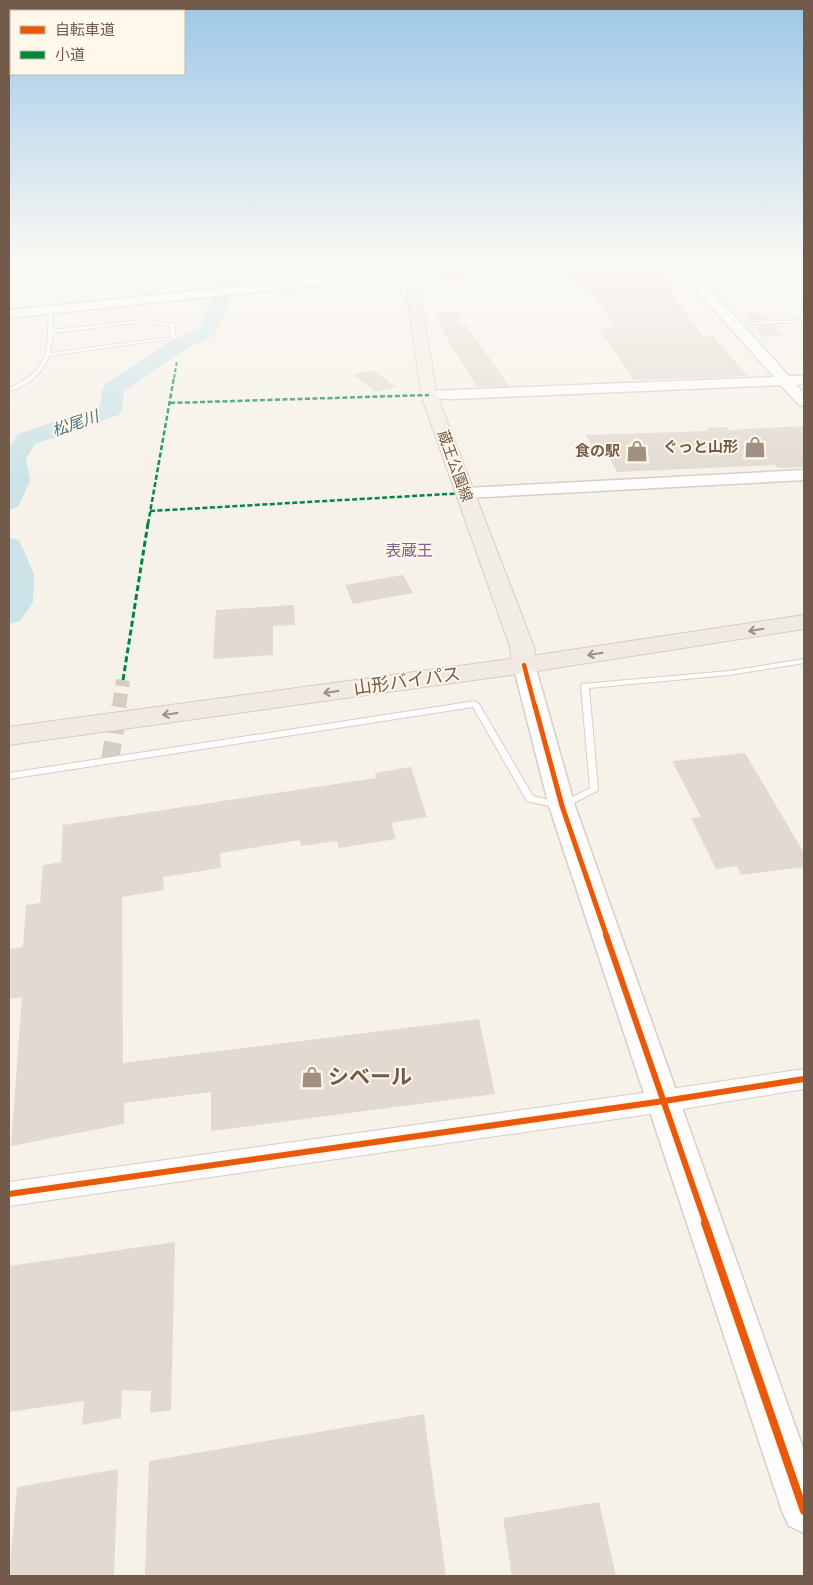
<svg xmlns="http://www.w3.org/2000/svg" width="813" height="1585" font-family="Manrope,'Noto Sans JP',sans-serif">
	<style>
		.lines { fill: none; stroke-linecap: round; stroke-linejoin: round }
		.river { fill: #cbe3e6; fill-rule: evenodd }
		.building { fill: #e2dad1 }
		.street-tunnel-far1 { stroke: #d5ccc2; stroke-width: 14; stroke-dasharray: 14 7; stroke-linecap: butt }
		.street-tunnel { stroke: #d5ccc2; stroke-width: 18; stroke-dasharray: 18 9; stroke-linecap: butt }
		.lane-casing { stroke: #d5cfc8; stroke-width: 2 }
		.street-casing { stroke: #d5cfc8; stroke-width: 2 }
		.secondary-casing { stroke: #d6cfc7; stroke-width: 3 }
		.primary-casing { stroke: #d5cdc5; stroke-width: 2 }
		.highway-casing { stroke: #d5cdc5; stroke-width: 2 }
		.lane { fill: #fefdfc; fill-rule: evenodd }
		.street { fill: #fefdfc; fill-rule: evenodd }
		.secondary { fill: #fefdfc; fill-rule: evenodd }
		.primary { fill: #f2ede5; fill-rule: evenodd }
		.highway { fill: #f0e9e4; fill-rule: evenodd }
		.quiet-far2 { stroke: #00873e; stroke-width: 2; stroke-dasharray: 4 2; stroke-linecap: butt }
		.quiet-far1 { stroke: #00873e; stroke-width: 2.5; stroke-dasharray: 5 2.5; stroke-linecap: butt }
		.quiet { stroke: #00873e; stroke-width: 3; stroke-dasharray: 6 3; stroke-linecap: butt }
		.cycleway-far3-casing { stroke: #fef7ea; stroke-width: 7 }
		.cycleway-far2-casing { stroke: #fef7ea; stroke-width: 8 }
		.cycleway-far1-casing { stroke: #fef7ea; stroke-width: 9 }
		.cycleway-casing { stroke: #fef7ea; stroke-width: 11 }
		.cycleway-far3 { stroke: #e8590c; stroke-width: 4.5 }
		.cycleway-far2 { stroke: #e8590c; stroke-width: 5 }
		.cycleway-far1 { stroke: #e8590c; stroke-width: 6 }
		.cycleway { stroke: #e8590c; stroke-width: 8 }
		.oneway { stroke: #9f8d81 }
		.labels { text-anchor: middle; stroke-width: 4; stroke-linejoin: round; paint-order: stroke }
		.far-poi-label { font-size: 15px; font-weight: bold; fill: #735b4b; stroke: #fef7ea; text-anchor: end }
		.far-street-label { font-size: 15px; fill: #735b4b; stroke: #fef7ea }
		.far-water-label { font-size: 16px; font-style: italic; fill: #457885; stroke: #fef7ea }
		.far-quarter-label { font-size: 16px; fill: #82628f; stroke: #fef7ea }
		.street-label { font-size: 18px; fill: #735b4b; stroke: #fef7ea }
		.near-poi-label { font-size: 21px; font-weight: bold; fill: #735b4b; stroke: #fef7ea; text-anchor: start }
	</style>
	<rect width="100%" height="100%" fill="#f6f2e9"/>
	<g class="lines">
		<g class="river">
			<polygon points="218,262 234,262 238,277 233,290 227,291 221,290 218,286 220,277"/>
			<polygon points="222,292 228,293 231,297 230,301 214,336 185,349 124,392 122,410 119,415 35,444 26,459 30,481 18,507 9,510 9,448 18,434 100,406 102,389 105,384 171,341 199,328 216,293"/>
			<polygon points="9,538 19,540 34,574 33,602 20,621 9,624"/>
		</g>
	</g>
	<g class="building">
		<polygon points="595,262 675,262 660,275 676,294 670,294 703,336 713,336 747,376 634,380 599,329 616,328 597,298 563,271 567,270 560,265"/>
		<polygon points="460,272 468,282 443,283 436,274"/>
		<polygon points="439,312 459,313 459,326 466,325 509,386 477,387 439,326"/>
		<polygon points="744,313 764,313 770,320 750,320"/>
		<polygon points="774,325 784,336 763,337 755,326"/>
		<polygon points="373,370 396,387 376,392 353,375"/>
		<polygon points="804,426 804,467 777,468 775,465 617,472 607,453 595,453 586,435 708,431 707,428 727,427 728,430"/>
		<polygon points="403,575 413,593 353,604 345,585"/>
		<polygon points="294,605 295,625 273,626 273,655 213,659 216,610"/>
		<polygon points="745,753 804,853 804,867 741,875 737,866 716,869 691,818 701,817 672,761"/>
		<polygon points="411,767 427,817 391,823 396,839 339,848 337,841 301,846 300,840 220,853 221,868 163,877 164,890 122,897 123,1063 479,1019 495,1094 211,1131 211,1092 124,1103 124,1124 11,1146 22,997 9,999 9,949 23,947 26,905 40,903 43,865 61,862 63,825 376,778 375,773"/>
		<polygon points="175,1242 171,1410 150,1413 151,1391 122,1390 121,1418 82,1425 84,1401 9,1412 9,1266"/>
		<polygon points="424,1414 446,1576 145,1576 149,1461"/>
		<polygon points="118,1469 114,1576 9,1576 17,1487"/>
		<polygon points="599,1502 616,1576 512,1576 503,1518"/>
	</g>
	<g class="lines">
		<polyline class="street-tunnel-far1" points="119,707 123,680"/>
		<polyline class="street-tunnel" points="110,760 119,706"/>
		<g class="lane-casing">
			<g id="lane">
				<polygon points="722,262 726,262 746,273 804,266 804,268 695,281 693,280 741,273"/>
				<path d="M50 309 52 310 53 330 144 320 174 324 176 338 49 356C42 375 28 386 9 391V388C49 371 49 350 48 310ZM144 322 170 326 171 337 50 353 53 333Z"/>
				<polygon points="804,320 804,322 734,325 732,324 734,323"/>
				<polygon points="804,659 804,663 729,675 589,688 598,789 597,791 562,809 527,801 473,707 9,779 9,773 475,701 479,704 533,796 561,803 590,788 581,686 582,684 729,671"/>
			</g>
		</g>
		<g class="street-casing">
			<g id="street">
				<polygon points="795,269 804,273 804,279 793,274 698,287 694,284 698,281"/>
				<polygon points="804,1069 804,1089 664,1112 9,1206 9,1182 664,1090"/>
			</g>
		</g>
		<g class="secondary-casing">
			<g id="secondary">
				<polygon points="479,262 514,262 508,265 9,318 9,310"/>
				<polygon points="677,262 688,262 702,281 789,376 804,376 804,384 796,385 804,393 804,406 799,405 781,385 454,399 424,398 422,395 424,392 429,391 774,377 694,287"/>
				<polygon points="804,470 804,480 466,498 460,497 457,493 460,489 466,488"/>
				<polygon points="524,658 532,660 535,665 575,806 804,1451 804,1533 789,1526 782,1511 549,806 513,665 516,660"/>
			</g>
		</g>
		<g class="primary-casing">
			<polygon id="primary" points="407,262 419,262 416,271 437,395 534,647 536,665 532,670 524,673 516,670 512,665 510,647 421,395 404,271"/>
		</g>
		<g class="highway-casing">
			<polygon id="highway" points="804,615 804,629 524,673 9,745 9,727 524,657"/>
		</g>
		<use href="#lane" class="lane"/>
		<use href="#street" class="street"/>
		<use href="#secondary" class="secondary"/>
		<use href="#primary" class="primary"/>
		<use href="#highway" class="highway"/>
		<polyline class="quiet-far2" points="174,378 177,361"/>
		<g class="quiet-far1">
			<polyline points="170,403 429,395"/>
			<polyline points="150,511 466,493"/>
			<polyline points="148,524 174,377"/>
		</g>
		<polyline class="quiet" points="123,680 148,523"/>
		<g class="cycleway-far3-casing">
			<polyline id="cycleway-far3" points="524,665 535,707"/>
		</g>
		<g class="cycleway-far2-casing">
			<polyline id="cycleway-far2" points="535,706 562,806 607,937"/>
		</g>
		<g class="cycleway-far1-casing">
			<g id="cycleway-far1">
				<polyline points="606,935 706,1224"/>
				<polyline points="9,1194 664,1101 804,1079"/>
			</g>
		</g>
		<g class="cycleway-casing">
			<polyline id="cycleway" points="705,1223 804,1511"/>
		</g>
		<use href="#cycleway-far3" class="cycleway-far3"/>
		<use href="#cycleway-far2" class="cycleway-far2"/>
		<use href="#cycleway-far1" class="cycleway-far1"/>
		<use href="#cycleway" class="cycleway"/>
	</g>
	<defs><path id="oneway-shaft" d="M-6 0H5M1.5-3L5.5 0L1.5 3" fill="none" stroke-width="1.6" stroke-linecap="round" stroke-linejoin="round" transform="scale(1.25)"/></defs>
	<g class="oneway">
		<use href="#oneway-shaft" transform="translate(756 630) rotate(171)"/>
		<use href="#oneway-shaft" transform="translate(595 654) rotate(171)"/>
		<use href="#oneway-shaft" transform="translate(331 692) rotate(172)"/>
		<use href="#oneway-shaft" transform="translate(170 714) rotate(172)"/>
	</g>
	<linearGradient id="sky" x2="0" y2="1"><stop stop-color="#9cc7e7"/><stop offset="0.54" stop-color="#fbf9f5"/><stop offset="1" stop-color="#fbf9f5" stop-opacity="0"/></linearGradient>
	<rect width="813" height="483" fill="url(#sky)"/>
	<defs>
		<g id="shop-bare" transform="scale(1.725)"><path d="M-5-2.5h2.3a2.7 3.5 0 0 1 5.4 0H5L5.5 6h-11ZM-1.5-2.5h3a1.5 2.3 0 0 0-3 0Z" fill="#a19082" stroke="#fef7ea" stroke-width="2.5" paint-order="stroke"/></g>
	</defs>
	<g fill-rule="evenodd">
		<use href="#shop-bare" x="755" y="447"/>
		<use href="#shop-bare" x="637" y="451"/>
		<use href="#shop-bare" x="312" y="1077"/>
	</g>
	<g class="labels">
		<g class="far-poi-label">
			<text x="738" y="452">ぐっと山形</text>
			<text x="620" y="456">食の駅</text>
		</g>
		<g class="far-street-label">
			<text transform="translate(455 466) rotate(70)" y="5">蔵王公園線</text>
		</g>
		<g class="far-water-label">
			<text transform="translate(75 423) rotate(-19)" y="6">松尾川</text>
		</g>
		<g class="far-quarter-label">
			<text x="409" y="556">表蔵王</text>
		</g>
		<g class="street-label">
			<text transform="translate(407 681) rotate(-8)" y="6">山形バイパス</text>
		</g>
		<g class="near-poi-label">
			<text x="328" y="1084">シベール</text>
		</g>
	</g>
	<rect width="813" height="1585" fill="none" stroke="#735b4b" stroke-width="20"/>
	<rect x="10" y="10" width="175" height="65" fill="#fef7ea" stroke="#c6b9aa"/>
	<rect x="20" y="26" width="25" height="8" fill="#e8590c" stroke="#c6b9aa"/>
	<text x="55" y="35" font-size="15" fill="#735b4b">自転車道</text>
	<rect x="20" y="51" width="25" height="8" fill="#00873e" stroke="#c6b9aa"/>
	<text x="55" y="60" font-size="15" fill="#735b4b">小道</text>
</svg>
